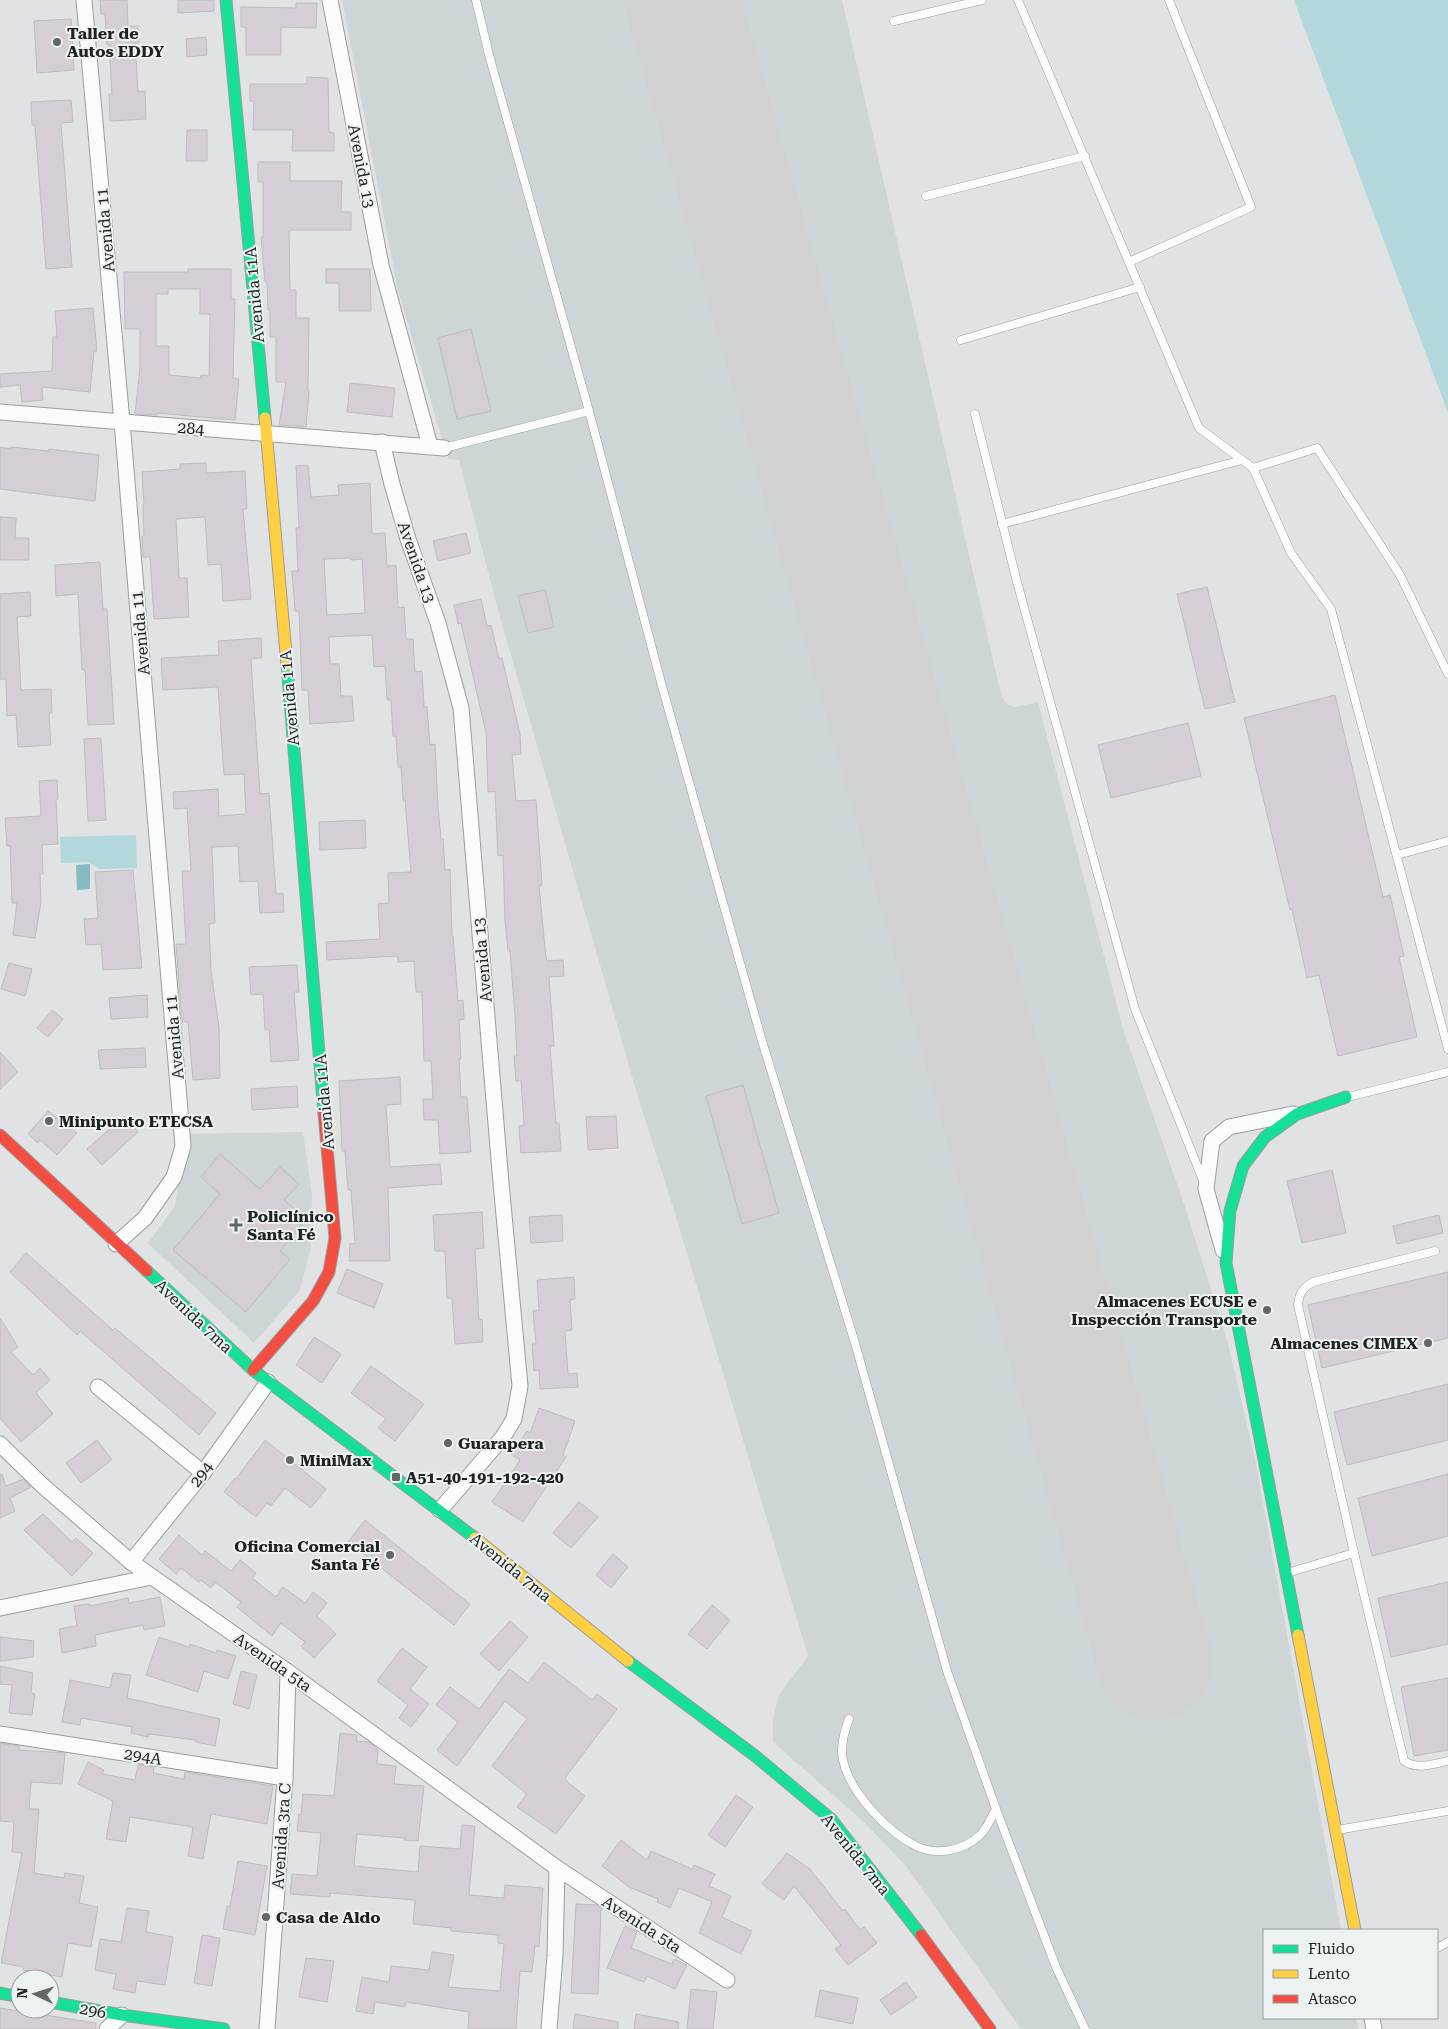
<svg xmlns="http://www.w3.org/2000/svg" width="1448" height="2029" font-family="'Roboto Serif',serif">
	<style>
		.built { fill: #cdd5d6 }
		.green { fill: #b2d8db }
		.water { fill: #84bcc1 }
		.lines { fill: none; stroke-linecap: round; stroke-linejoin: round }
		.runway { stroke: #d0d2d2; stroke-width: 115 }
		.building { fill: #d6ced7; stroke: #bcbdbe; fill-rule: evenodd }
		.lane-casing { stroke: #9b9d9d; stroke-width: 9 }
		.street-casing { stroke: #9b9d9d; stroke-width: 17 }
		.fast-casing { stroke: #9b9d9d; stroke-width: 13 }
		.slow-casing { stroke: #9b9d9d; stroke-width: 13 }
		.jam-casing { stroke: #9b9d9d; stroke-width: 13 }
		.lane { stroke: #fafbfb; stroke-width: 8 }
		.street { stroke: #fafbfb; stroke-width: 15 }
		.fast { stroke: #16e098; stroke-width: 11 }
		.slow { stroke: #ffcf43; stroke-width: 11 }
		.jam { stroke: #f24e42; stroke-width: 11 }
		.poi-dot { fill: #636566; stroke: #ecf1f1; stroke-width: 2 }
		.labels { text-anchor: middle; stroke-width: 4; stroke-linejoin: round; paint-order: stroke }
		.poi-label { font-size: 16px; font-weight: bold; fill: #202222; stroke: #ecf1f1; text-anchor: start }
		.street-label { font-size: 16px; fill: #202222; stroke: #ecf1f1 }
	</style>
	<rect width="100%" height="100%" fill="#e0e2e3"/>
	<g class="built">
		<polygon points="342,0 842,0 999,686 1003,699 1008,705 1015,707 1038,702 1123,1029 1184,1204 1227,1340 1255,1459 1341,1930 1264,1930 1264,2018 1356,2018 1358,2029 1021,2029 906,1866 864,1822 773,1742 773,1719 779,1695 808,1656 673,1207 638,1097 498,610 459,460 448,459 398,290"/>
		<polygon points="303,1132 312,1196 310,1251 300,1290 254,1343 148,1243 175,1206 186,1134"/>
	</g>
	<g class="green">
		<polygon points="1294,0 1448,0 1448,413"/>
		<polygon points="136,835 137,868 99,869 89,862 61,863 60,837"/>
	</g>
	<polygon class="water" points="90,864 90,889 77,890 76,865"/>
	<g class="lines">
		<polyline class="runway" points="682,0 1155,1663"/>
	</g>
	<g class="building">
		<polygon points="100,0 127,0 128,26 138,26 139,43 135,43 138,92 145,91 146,119 110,121 109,94 112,94 109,45 107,45 105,14 101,14"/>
		<polygon points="178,0 214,0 214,11 178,13"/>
		<polygon points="296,3 317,3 316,28 281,27 281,55 246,55 246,27 241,27 241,7 296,8"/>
		<polygon points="71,19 74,70 37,73 34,21"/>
		<polygon points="206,37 207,55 187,57 186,39"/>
		<polygon points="307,77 328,78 329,132 334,133 334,151 292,151 293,130 253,130 254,101 250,101 250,84 307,84"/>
		<polygon points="71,100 73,122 61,123 72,267 46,269 35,125 32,125 31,102"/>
		<polygon points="187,130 207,130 207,161 186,161"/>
		<polygon points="258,162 290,162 290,181 342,181 341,212 351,212 351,230 293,230 289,231 290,290 296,290 296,318 309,318 308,391 309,391 306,427 279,425 286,382 276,382 276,337 270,337 270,310 268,310 267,282 265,282 261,237 263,237 263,182 258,182"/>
		<path d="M188 269H231V299H235L233 378 239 379 235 420 157 413V415L135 414 140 368V329H125L124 272H188ZM168 289H200V314H210L209 376 201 375 200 378 169 375V346H156V294H168Z"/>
		<polygon points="326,269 370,269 371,311 339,311 339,283 326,283"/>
		<polygon points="93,308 97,351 94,351 90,392 42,387 43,400 22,402 20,385 0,387 0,374 52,371 53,337 57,337 55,311"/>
		<polygon points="471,329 491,411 457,419 438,338"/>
		<polygon points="350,383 395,388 392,417 347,412"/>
		<polygon points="0,447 11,449 11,447 49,451 49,449 99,455 95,501 0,489"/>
		<polygon points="206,463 206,473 245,471 247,509 243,509 251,599 223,601 221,564 208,565 205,517 176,519 179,578 187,578 189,617 154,619 150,557 143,557 142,536 144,536 143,505 144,505 142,472 180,469 180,464"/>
		<path d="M308 465 311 497 339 495 338 485 370 483 372 534 385 533 387 566 396 565 398 608 404 607 406 639H413L415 672 422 671 424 707H427L430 745 435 744 438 807 441 839H443L445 870 450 869 452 936H453L458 1001 463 1000 464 1019 459 1020 461 1059H459L461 1097H467L471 1152 440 1154 438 1120H424L423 1099H433L431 1061H424L422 992H416L414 961 398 962V956L327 960 326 942 380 939 378 904 389 903 388 873 411 872 405 800H403L401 767H398L396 736H393L391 700H387L385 666 374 667 372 635 329 637 330 664H339L341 696H352L354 721 310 724 308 690H302L299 611H295L292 571H298L296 528H299L296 466ZM351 558V560L362 559 365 613 327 615 324 559Z"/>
		<polygon points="0,517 16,518 15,538 29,538 29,560 0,560"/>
		<polygon points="466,533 471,553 438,561 433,541"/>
		<polygon points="100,562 103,609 107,609 114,724 88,725 85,670 82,670 78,594 56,596 55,565"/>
		<polygon points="1207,587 1235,702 1205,709 1177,594"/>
		<polygon points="545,590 554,627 528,633 518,596"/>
		<polygon points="30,592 31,616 17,617 21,690 51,689 52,713 49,713 51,745 18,747 16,715 7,716 6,679 0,679 0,594"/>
		<polygon points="481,599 487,626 491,625 499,659 502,658 520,734 521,754 512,755 516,801 536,800 542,885 539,886 546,958 547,961 563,960 564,976 549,977 554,1046 550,1046 553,1087 556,1123 559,1123 561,1151 521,1153 519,1126 524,1125 521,1081 516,1081 514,1056 517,1056 515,1016 510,951 508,951 505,920 503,855 498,856 495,791 488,792 486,733 461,623 458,624 454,605"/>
		<polygon points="261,638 262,658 251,659 260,794 269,793 276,894 283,893 284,912 260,913 258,881 240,882 238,846 212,847 215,923 209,924 211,971 219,1028 220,1078 193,1080 188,1022 182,1022 176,944 186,944 182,871 191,871 187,808 174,809 173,792 218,789 219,816 246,814 244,774 224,775 218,687 163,690 161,658 219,655 218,641"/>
		<polygon points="1335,695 1383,897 1390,895 1404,956 1399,957 1417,1037 1338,1056 1319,975 1307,978 1292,909 1290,910 1244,718"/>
		<polygon points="1188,723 1201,776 1111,798 1098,745"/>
		<polygon points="101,738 106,820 88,821 84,739"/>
		<polygon points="57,780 58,799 56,799 58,844 42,845 43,874 40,874 41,902 35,938 13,935 17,903 12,903 10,846 7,846 5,818 41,816 39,781"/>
		<polygon points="365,820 366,848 320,850 319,822"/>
		<polygon points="133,870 142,968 103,970 101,944 86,945 84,919 98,918 95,872"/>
		<polygon points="9,963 32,969 25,996 1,989"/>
		<polygon points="297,965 299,992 294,992 299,1060 271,1062 269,1029 265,1030 263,994 251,995 249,967"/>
		<polygon points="147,995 148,1017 111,1019 109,998"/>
		<polygon points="52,1010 63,1019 48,1037 37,1028"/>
		<polygon points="145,1048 146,1067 100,1069 98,1050"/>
		<polygon points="0,1052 18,1072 0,1089"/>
		<polygon points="400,1077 401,1104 386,1105 390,1167 440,1164 442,1184 388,1188 390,1261 349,1261 350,1243 355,1244 351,1190 348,1190 345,1151 342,1151 339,1081"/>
		<polygon points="743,1085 779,1213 742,1224 706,1096"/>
		<polygon points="297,1086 298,1107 252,1110 251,1089"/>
		<polygon points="48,1111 77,1133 57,1155 40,1140 38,1143 28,1134"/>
		<polygon points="124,1116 138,1132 102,1165 87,1149"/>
		<polygon points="616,1116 618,1148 588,1150 586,1117"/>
		<polygon points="220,1154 260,1189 280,1167 299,1184 284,1200 306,1219 280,1251 290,1259 246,1312 173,1250 220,1194 201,1177"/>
		<polygon points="1332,1170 1346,1233 1302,1243 1287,1181"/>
		<polygon points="482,1212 484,1248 475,1249 479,1320 482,1319 483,1342 455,1344 452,1298 447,1298 445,1251 435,1251 433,1215"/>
		<polygon points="562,1215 563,1241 531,1243 529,1217"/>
		<polygon points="1439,1215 1443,1233 1397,1244 1393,1226"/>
		<polygon points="26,1253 113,1330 115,1328 216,1413 199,1435 80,1331 77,1335 10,1272"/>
		<polygon points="347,1269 383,1284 374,1308 337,1293"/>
		<polygon points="1448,1272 1448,1338 1322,1368 1308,1305"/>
		<polygon points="574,1277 575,1299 570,1300 572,1330 565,1331 568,1374 577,1373 578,1387 540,1389 539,1370 534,1371 532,1344 536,1344 533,1311 539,1310 537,1280"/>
		<polygon points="0,1318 18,1347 11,1352 33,1375 40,1368 50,1380 36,1393 53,1414 21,1442 0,1418"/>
		<polygon points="314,1337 341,1354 322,1383 296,1365"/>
		<polygon points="371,1366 424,1404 395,1441 378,1428 386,1419 351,1393"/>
		<polygon points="1448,1384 1448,1440 1347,1465 1334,1412"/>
		<polygon points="539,1408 575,1421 563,1455 566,1457 523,1522 492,1502 520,1460 511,1454 527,1431 530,1433"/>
		<polygon points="97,1440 112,1460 81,1483 66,1463"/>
		<polygon points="265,1440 326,1489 311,1508 285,1488 271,1506 267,1503 256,1517 224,1492 235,1478 236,1479"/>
		<polygon points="2,1474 6,1486 23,1479 31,1487 10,1498 15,1511 0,1518 0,1475"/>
		<polygon points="1448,1474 1448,1536 1372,1556 1358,1498"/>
		<polygon points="579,1502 598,1517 571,1548 553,1533"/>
		<polygon points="43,1514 72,1542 76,1538 93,1553 72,1576 24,1530"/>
		<polygon points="365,1520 470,1604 454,1625 348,1542"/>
		<polygon points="179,1535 202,1555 205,1551 231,1571 240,1560 256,1573 252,1578 276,1597 283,1587 305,1603 313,1592 327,1603 317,1616 336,1634 314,1658 301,1646 305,1642 281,1623 272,1636 237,1607 241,1602 215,1582 211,1588 201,1580 199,1582 181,1568 176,1574 159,1559"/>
		<polygon points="613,1554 628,1567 611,1588 596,1575"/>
		<polygon points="1448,1582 1448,1644 1391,1657 1378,1598"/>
		<polygon points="160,1597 165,1626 144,1630 143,1625 95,1635 96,1646 62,1653 59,1629 77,1626 74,1606 89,1604 90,1606 128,1598 129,1603"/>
		<polygon points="712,1605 730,1620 707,1649 688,1634"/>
		<polygon points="510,1621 528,1637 499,1671 480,1654"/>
		<polygon points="0,1637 34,1641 33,1657 0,1661"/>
		<polygon points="159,1637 189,1647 190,1644 216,1653 217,1650 236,1656 228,1679 204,1671 198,1692 146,1675"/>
		<polygon points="402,1648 427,1667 410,1689 429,1704 411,1727 399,1718 408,1705 377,1681"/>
		<polygon points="544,1662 592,1700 597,1694 617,1709 565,1778 567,1780 566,1781 585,1796 556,1834 517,1807 527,1794 492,1766 527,1719 505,1701 457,1766 437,1750 458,1722 436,1705 450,1687 479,1709 509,1669 528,1683"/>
		<polygon points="0,1666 33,1673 31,1693 35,1694 32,1715 9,1713 12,1685 0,1684"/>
		<polygon points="241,1671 257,1675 249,1709 233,1704"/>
		<polygon points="113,1673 131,1675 127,1698 220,1719 215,1746 196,1742 196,1740 149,1734 148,1737 131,1733 132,1727 81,1718 80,1725 62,1722 70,1680 110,1688"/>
		<polygon points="1448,1678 1448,1750 1414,1756 1401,1687"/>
		<polygon points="340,1733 357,1735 356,1741 369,1742 378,1750 377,1764 396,1766 394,1784 424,1786 418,1841 404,1840 405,1838 357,1834 354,1866 418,1872 420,1846 460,1849 462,1825 475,1826 469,1895 504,1898 505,1885 543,1888 539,1947 535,1946 532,1972 520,1971 516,2029 468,2029 469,2012 406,2002 405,2007 375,2002 373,2014 356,2011 362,1977 389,1982 391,1966 429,1970 432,1952 454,1955 448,1987 500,1991 504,1944 498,1943 498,1935 451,1931 451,1928 413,1924 415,1900 330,1893 330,1897 290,1894 292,1874 317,1876 321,1833 297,1831 299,1814 301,1815 303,1794 334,1796"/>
		<polygon points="0,1743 19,1746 19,1750 65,1753 62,1784 31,1782 29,1809 39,1809 34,1873 64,1878 65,1873 84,1876 79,1903 98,1907 91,1947 68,1943 62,1977 23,1970 24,1967 1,1963 22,1853 12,1852 14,1822 0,1821"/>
		<polygon points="88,1762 104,1770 102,1774 135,1780 138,1765 154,1767 153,1773 184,1779 185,1772 273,1786 267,1824 211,1814 203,1859 188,1856 193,1827 130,1817 126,1842 106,1839 113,1801 78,1784"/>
		<polygon points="736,1795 753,1807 725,1847 708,1835"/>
		<polygon points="621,1840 647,1860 651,1851 692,1869 694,1865 715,1874 709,1886 731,1896 722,1917 752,1931 741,1954 699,1933 712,1902 679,1888 670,1908 657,1902 658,1899 629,1887 602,1866"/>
		<polygon points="787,1853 810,1869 843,1911 845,1909 860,1930 864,1927 877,1943 848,1965 835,1949 841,1945 794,1886 784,1900 762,1884"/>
		<polygon points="238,1861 267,1866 255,1935 223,1929 227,1906 230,1907"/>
		<polygon points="576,1904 596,1905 601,1908 598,1994 571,1993"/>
		<polygon points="127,1908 149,1911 146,1932 173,1937 165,1985 137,1981 135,1993 113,1989 116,1974 95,1970 100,1939 121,1942"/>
		<polygon points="625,1926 637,1932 631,1948 672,1964 674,1959 687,1965 675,1989 647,1976 644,1982 607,1968"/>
		<polygon points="202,1935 220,1938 212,1986 194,1983"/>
		<polygon points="306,1958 334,1961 327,2002 299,1997"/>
		<polygon points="906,1982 917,1997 891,2015 880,2000"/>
		<polygon points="691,1989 717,1992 713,2029 687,2029"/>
		<polygon points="820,1990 858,1998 853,2024 815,2016"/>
		<polygon points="0,2008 96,2023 96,2029 0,2029"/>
		<polygon points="575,2014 618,2022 618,2029 573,2029"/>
		<polygon points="636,2014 679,2022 678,2029 634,2029"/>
	</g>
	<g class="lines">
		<g class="lane-casing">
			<g id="lane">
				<polyline points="476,0 489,55 589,411 662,686 762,1041 855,1343 947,1671 996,1809 1056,1967 1085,2029"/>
				<polyline points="1018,0 1199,428 1253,468 1291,553 1331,609 1448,1049"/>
				<polyline points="894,21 982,0"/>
				<polyline points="926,196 1085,156"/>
				<polyline points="1129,262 1251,207 1169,0"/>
				<polyline points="961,340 1140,287"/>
				<polyline points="975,414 1017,582 1135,1009 1204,1183"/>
				<polyline points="444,448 589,411"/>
				<polyline points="1253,468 1317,448 1400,575 1448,674"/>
				<polyline points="1002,524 1242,460"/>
				<polyline points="1397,855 1448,841"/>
				<polyline points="1348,1097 1448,1072"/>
				<path d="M1354 1553 1404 1761C1417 1770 1433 1764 1448 1761"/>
				<path d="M1287 1573 1354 1553 1298 1305C1299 1293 1303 1288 1313 1282L1435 1251"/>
				<path d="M849 1719C844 1732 840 1746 843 1760 850 1792 886 1831 916 1846 936 1856 963 1851 980 1835 987 1829 991 1817 996 1809"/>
				<polyline points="1337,1830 1448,1811"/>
				<polyline points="1437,1948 1448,1942"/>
			</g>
		</g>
		<g class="street-casing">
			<g id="street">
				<polyline points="84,0 122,422 183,1146 174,1177 145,1218 116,1244"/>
				<polyline points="330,0 381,265 430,446"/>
				<polyline points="0,412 444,448"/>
				<polyline points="382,442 392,484 408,539 438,623 461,708 501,1183 520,1386 514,1419 503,1437 440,1510"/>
				<polyline points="1223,1250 1206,1189 1212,1141 1229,1127 1293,1114"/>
				<polyline points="98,1387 203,1473"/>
				<polyline points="0,1444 43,1486 131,1562 288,1672 557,1868 727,1980"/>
				<polyline points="131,1562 203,1473 268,1382"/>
				<polyline points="0,1608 152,1577"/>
				<polyline points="0,1734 285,1778"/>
				<polyline points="1372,2018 1374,2029"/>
				<polyline points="107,2029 122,2015"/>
				<polyline points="267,2029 285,1778 288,1672"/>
				<polyline points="549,2029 555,1956 557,1868"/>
			</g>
		</g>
		<g class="fast-casing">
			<g id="fast">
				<polyline points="226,0 265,418"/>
				<polyline points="287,665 324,1113"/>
				<polyline points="147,1271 253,1370 475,1538"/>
				<polyline points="1298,1635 1226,1263 1230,1211 1243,1166 1265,1137 1297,1114 1346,1097"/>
				<polyline points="628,1661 754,1755 831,1819 921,1935"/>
				<polyline points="0,1993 20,1997"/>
				<polyline points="50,2002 122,2015 224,2029"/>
			</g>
		</g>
		<g class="slow-casing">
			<g id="slow">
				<polyline points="265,418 287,665"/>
				<polyline points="475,1538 628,1661"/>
				<polyline points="1298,1635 1355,1930"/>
			</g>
		</g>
		<g class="jam-casing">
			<g id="jam">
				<polyline points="0,1135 147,1271"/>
				<polyline points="253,1370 313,1301 329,1272 335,1238 324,1113"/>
				<polyline points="921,1935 990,2029"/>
			</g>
		</g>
		<use href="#lane" class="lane"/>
		<use href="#street" class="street"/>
		<use href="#fast" class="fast"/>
		<use href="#slow" class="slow"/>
		<use href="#jam" class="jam"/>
	</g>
	<g class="poi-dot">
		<circle cx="57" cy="42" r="5"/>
		<circle cx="49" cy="1121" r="5"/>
		<path d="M233.5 1217.5h5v5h5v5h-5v5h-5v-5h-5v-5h5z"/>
		<circle cx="1267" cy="1310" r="5"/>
		<circle cx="1428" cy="1343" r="5"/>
		<circle cx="448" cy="1443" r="5"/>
		<circle cx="290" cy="1460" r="5"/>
		<rect x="391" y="1472" width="10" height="10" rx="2.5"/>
		<circle cx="390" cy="1555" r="5"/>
		<circle cx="266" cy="1917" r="5"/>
	</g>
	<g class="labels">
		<g class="poi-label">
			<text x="67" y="39">Taller de<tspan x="67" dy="18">Autos EDDY</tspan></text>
			<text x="59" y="1127">Minipunto ETECSA</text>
			<text x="247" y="1222">Policlínico<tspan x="247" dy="18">Santa Fé</tspan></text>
			<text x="1257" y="1307" text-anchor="end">Almacenes ECUSE e<tspan x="1257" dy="18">Inspección Transporte</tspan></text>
			<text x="1418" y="1349" text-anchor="end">Almacenes CIMEX</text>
			<text x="458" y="1449">Guarapera</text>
			<text x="300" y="1466">MiniMax</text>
			<text x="406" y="1483">A51-40-191-192-420</text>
			<text x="380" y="1552" text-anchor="end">Oficina Comercial<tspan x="380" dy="18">Santa Fé</tspan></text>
			<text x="276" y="1923">Casa de Aldo</text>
		</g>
		<g class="street-label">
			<text transform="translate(362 166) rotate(79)" y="6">Avenida 13</text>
			<text transform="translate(105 230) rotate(-95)" y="6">Avenida 11</text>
			<text transform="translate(254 295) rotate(-95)" y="6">Avenida 11A</text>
			<text transform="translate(191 428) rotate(5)" y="6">284</text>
			<text transform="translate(417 562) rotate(71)" y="6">Avenida 13</text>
			<text transform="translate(140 633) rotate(-95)" y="6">Avenida 11</text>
			<text transform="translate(289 698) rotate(-95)" y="6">Avenida 11A</text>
			<text transform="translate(482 960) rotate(-95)" y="6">Avenida 13</text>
			<text transform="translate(174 1037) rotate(-95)" y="6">Avenida 11</text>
			<text transform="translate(324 1102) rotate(-95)" y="6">Avenida 11A</text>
			<text transform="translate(194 1316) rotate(43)" y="6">Avenida 7ma</text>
			<text transform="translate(201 1474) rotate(-53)" y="6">294</text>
			<text transform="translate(511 1567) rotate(39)" y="6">Avenida 7ma</text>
			<text transform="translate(273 1662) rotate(35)" y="6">Avenida 5ta</text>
			<text transform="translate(143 1756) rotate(9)" y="6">294A</text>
			<text transform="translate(281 1836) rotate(-86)" y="6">Avenida 3ra C</text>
			<text transform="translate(856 1854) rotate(51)" y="6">Avenida 7ma</text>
			<text transform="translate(642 1924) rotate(33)" y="6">Avenida 5ta</text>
			<text transform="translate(93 2010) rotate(10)" y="6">296</text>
		</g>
	</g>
	<rect x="1263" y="1929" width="175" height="90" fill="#ecf1f1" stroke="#9a9e9e"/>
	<rect x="1273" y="1945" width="25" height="8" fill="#16e098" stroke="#9a9e9e"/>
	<text x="1308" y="1954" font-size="15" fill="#202222">Fluido</text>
	<rect x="1273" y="1970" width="25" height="8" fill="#ffcf43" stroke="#9a9e9e"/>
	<text x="1308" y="1979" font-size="15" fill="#202222">Lento</text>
	<rect x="1273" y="1995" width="25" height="8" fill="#f24e42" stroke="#9a9e9e"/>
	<text x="1308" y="2004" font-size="15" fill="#202222">Atasco</text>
	<g transform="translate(35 1994) rotate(274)"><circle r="24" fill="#ecf1f1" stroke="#9a9e9e"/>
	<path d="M0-4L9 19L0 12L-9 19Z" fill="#636566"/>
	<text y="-8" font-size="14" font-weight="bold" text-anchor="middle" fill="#202222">N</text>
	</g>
</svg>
